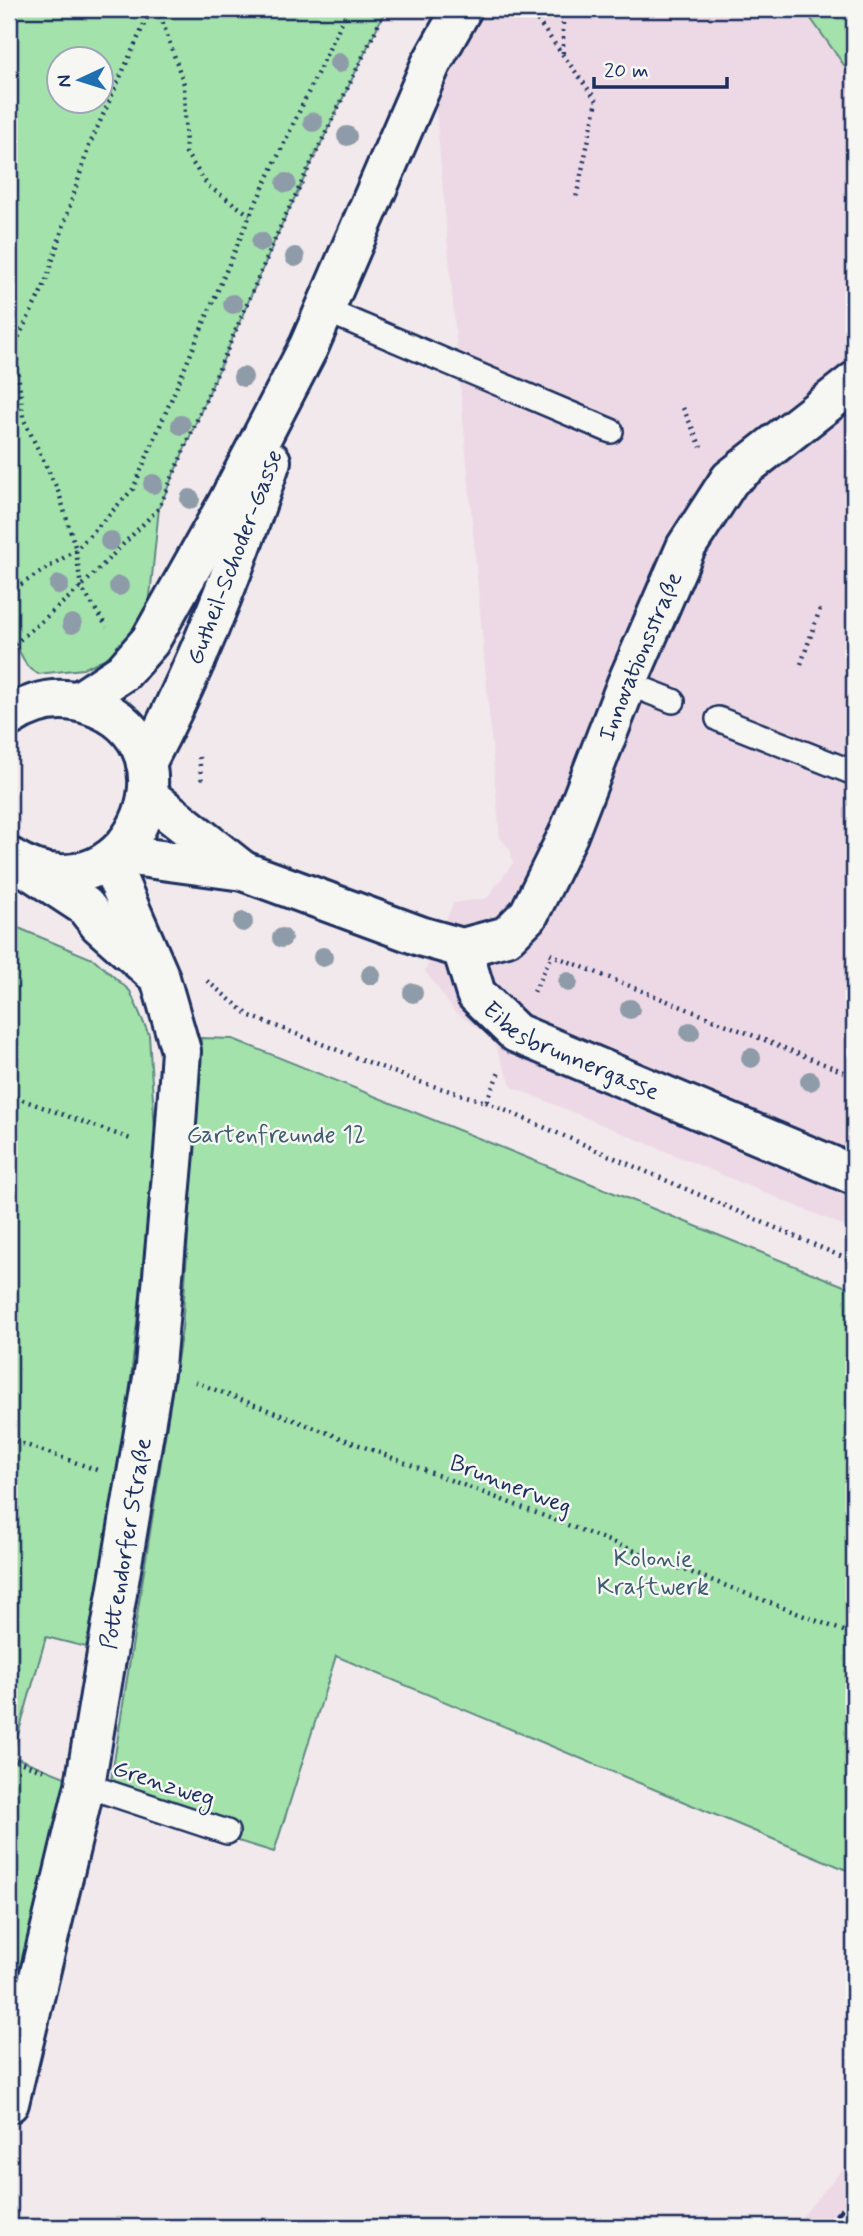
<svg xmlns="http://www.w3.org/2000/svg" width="863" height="2236" font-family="Mynerve,sans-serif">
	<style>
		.built { fill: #edd9e5 }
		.green { fill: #a3e2aa; stroke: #5f8884; stroke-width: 2; fill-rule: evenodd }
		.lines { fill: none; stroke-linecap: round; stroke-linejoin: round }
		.service-casing { stroke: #1b2f5e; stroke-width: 28 }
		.minor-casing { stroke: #1b2f5e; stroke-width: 44 }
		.tertiary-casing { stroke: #1b2f5e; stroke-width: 44 }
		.path { stroke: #1b2f5e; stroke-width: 4.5; stroke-dasharray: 2 5; stroke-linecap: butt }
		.service { stroke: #f6f6f2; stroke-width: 23 }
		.minor { stroke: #f6f6f2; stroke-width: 38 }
		.tertiary { stroke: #f6f6f2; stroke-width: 38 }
		.rail { stroke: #1b2f5e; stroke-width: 5; stroke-dasharray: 10 5; stroke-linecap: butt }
		.tree { fill: #8e9ba8 }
		.labels { text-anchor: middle; stroke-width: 5; stroke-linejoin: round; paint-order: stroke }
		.street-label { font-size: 24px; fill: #1b2f5e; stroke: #f6f6f2 }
		.park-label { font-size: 24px; fill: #3d5c71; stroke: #f6f6f2 }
	</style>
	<rect width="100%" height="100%" fill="#f2e9ec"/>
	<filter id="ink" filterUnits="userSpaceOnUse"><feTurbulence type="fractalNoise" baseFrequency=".0143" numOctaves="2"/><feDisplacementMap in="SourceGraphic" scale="14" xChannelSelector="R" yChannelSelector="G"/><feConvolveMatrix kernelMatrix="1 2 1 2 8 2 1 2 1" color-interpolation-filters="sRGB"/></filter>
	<g filter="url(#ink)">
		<g class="built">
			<polygon points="427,9 854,9 854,1230 512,1087 492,1039 455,1012 425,971 453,903 487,898 513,863 510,849 500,838"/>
			<polygon points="854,2156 854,2227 793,2227"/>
		</g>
		<g class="green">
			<path d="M9 9H386L282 224 159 508 148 616 130 642 112 655 83 669 38 674 27 666 9 632ZM60 60H102V102H60Z"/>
			<polygon points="804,9 854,9 854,79"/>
			<polygon points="9,924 95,960 130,991 149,1035 156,1148 120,1478 86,1647 46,1637 12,1756 70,1779 9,2048"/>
			<polygon points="201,1038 233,1039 854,1290 854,1873 336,1656 274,1852 118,1804 111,1781 182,1329"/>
		</g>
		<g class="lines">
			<g class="service-casing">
				<g id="service">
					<polyline points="325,310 611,431"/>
					<polyline points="627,683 673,701"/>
					<polyline points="718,719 854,773"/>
					<polyline points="85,1785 227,1832"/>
				</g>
			</g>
			<g class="minor-casing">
				<g id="minor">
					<polyline points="148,796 243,871"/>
					<path id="s1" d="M117 854 243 871 423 937 462 948 507 936 529 914 568 835 627 683 686 547 730 479 854 382"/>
					<polyline points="24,866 85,906 99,924 153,972"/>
					<path id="s2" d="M462 948 476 994 516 1033 854 1175"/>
					<path id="s3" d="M9 2103 85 1785 155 1366 174 1152 181 1051 160 978 109 860"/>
				</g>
			</g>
			<g class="tertiary-casing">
				<g id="tertiary">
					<polyline points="79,701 123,672 150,641 227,504 309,346 431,64 462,9"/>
					<path d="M9 717C34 700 61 695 90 705 209 745 127 931 9 857"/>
					<path d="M146 763C197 667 237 564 271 461"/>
				</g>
			</g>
			<g class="path">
				<polyline points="158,9 184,84 186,153 208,186 250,215"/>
				<polyline points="529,9 597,101 576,198"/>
				<polyline points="563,9 563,55"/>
				<polyline points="15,345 23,418 59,493 76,550 81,587 107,627"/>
				<polyline points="9,356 45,284 89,146 151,9"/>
				<polyline points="683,408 701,447"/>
				<polyline points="9,592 76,550 133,489 250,215 348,9"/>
				<polyline points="9,649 81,587 159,508 282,223 386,9"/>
				<polyline points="801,664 821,606"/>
				<polyline points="199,757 202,783"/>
				<polyline points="550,954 854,1076"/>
				<polyline points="207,981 250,1016 417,1081 486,1102 500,1070"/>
				<polyline points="534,992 552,955"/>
				<polyline points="9,1095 133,1140"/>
				<polyline points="486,1102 854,1262"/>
				<polyline points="195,1382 854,1635"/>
				<polyline points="9,1439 97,1470"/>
				<polyline points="9,1758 44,1771"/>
			</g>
			<use href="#service" class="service"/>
			<use href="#minor" class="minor"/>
			<use href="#tertiary" class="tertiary"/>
			<polyline class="rail" points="826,2227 854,2195"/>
		</g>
		<g class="tree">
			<circle cx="339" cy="63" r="10"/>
			<circle cx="313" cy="122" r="10"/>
			<circle cx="347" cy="136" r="10"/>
			<circle cx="286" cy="183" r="10"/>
			<circle cx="261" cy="242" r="10"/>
			<circle cx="295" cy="257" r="10"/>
			<circle cx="233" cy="304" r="10"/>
			<circle cx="243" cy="377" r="10"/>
			<circle cx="181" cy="425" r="10"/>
			<circle cx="153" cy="484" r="10"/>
			<circle cx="190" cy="499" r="10"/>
			<circle cx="110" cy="541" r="10"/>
			<circle cx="59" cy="585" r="10"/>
			<circle cx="119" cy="586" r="10"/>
			<circle cx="72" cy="624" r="10"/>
			<circle cx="243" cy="922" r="10"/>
			<circle cx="282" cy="938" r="10"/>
			<circle cx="323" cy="957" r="10"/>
			<circle cx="371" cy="975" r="10"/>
			<circle cx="568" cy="982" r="10"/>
			<circle cx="413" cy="993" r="10"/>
			<circle cx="630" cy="1009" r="10"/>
			<circle cx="690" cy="1032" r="10"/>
			<circle cx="751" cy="1058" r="10"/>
			<circle cx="810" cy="1081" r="10"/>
		</g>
	</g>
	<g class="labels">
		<g class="street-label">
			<text transform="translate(234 557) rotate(-69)" y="8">Gutheil-Schoder-Gasse</text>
			<text dy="8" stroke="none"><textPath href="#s1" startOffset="718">Innovationsstraße</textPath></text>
			<text dy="8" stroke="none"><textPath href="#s2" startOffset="161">Eibesbrunnergasse</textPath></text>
			<text transform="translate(511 1484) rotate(21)" y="8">Brunnerweg</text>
			<text dy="8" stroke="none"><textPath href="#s3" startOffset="572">Pottendorfer Straße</textPath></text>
			<text transform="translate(164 1783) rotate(18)" y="8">Grenzweg</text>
		</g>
		<g class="park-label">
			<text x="276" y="1142">Gartenfreunde 12</text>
			<text x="653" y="1566">Kolonie<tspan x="653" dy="28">Kraftwerk</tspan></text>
		</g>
	</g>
	<rect width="863" height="2236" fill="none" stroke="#f6f6f2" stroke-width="35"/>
	<rect x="18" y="18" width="828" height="2201" fill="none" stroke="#1b2f5e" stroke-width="2.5" filter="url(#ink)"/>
	<g transform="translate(80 80) rotate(266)"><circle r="33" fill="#f6f6f2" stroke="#9ea6b7" stroke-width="2"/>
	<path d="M0-5L12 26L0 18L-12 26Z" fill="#1f6fb2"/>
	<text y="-10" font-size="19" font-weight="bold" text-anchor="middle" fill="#1b2f5e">N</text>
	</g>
	<path d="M594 77v10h133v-10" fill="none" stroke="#1b2f5e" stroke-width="3.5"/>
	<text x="604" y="77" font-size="21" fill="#1b2f5e" stroke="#f6f6f2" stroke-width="5" paint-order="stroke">20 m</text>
</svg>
